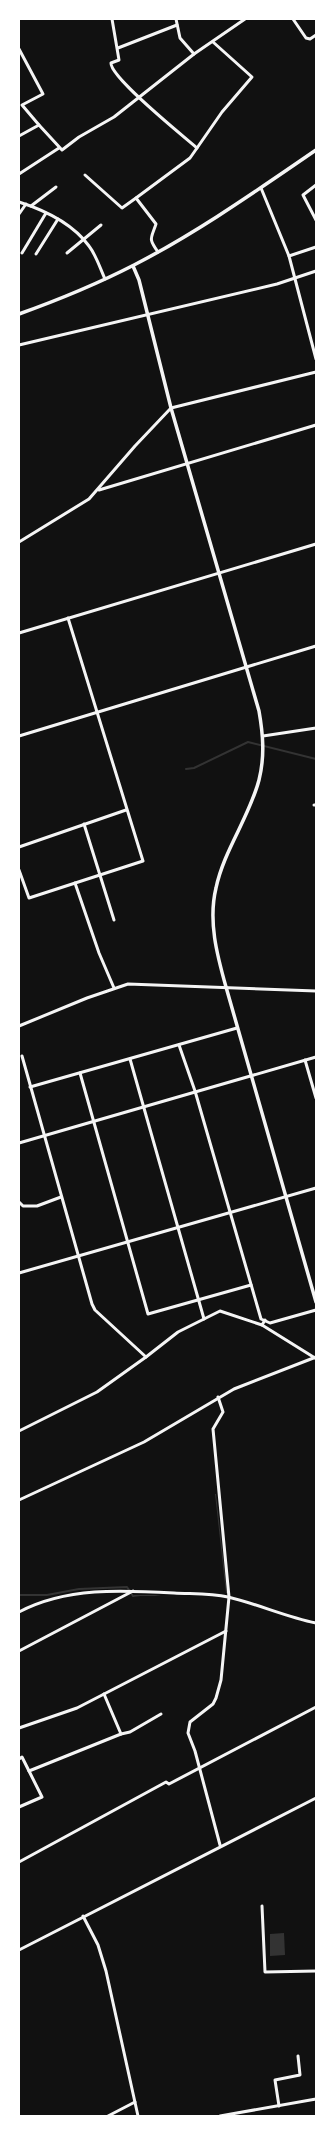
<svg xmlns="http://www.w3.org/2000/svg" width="335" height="2135" font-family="'Fira Sans Condensed',sans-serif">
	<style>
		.water { fill: #333 }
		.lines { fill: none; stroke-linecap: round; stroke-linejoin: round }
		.stream { stroke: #333; stroke-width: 2 }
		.minor { stroke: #f5f5f5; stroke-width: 3 }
		.tertiary { stroke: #f5f5f5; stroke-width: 3.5 }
	</style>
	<rect width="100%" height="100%" fill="#111"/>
	<g class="water">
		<polygon points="215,1494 216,1494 227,1593 226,1593"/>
		<polygon points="134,1595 148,1595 226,1601 149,1595 132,1597"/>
		<polygon points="284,1933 285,1955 270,1956 270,1934"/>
	</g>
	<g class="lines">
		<g class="stream">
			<polyline points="186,769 194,768 248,742 316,759"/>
			<polyline points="19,1595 47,1595 79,1589 127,1587 133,1596"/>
		</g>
		<g class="minor">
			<path d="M112 19 119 60 111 63C110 77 183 136 197 148L190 158 136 198 156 224C151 239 148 238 158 252"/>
			<polyline points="176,19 180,38 194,54 245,19"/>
			<polyline points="293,19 306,38 310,39 316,35"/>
			<polyline points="118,48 177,25"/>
			<polyline points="19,49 43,94 22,105 39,125 62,150 79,137 114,117 194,54"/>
			<polyline points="19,136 39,125"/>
			<polyline points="197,148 222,112 252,77 213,42"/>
			<polyline points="19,174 59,148"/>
			<polyline points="85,175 122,208 136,198"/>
			<polyline points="316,185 303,195 316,220"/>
			<polyline points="261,188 289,256"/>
			<path d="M19 202C44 210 73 224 89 246 96 255 100 268 105 279"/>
			<polyline points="31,206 56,187"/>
			<polyline points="19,214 26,204"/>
			<polyline points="316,247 289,256 316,359"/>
			<polyline points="22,253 46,213"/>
			<polyline points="67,253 101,225"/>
			<polyline points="36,254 58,219"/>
			<polyline points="19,345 277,284 316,271"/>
			<polyline points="99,490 316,425"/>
			<polyline points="19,542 89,499 135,446 171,408 316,372"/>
			<polyline points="19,633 316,544"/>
			<polyline points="19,736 316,646"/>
			<polyline points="263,736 316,728"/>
			<polyline points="314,805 316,805"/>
			<polyline points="84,824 114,920"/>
			<polyline points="19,847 126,810"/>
			<polyline points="19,870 29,898 143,861 68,618"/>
			<polyline points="75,883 99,953 114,988"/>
			<polyline points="19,1026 87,998 128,984 316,991"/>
			<polyline points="179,1045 195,1091 261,1319 270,1323 316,1310"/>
			<polyline points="22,1056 92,1304 95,1310 146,1357 178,1332 204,1319 130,1059"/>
			<polyline points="305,1060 316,1098"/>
			<polyline points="80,1073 148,1314 251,1285"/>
			<polyline points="30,1087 237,1028"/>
			<polyline points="19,1143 316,1057"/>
			<polyline points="19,1202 23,1206 37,1206 61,1197"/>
			<polyline points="19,1273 316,1188"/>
			<polyline points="204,1319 220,1311 262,1325 265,1320"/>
			<polyline points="262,1325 315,1358"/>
			<polyline points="218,1397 223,1412 213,1429 229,1597 221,1680 216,1698 213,1704 190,1722 188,1733 195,1751 220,1845"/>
			<polyline points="19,1431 97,1392 146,1357"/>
			<polyline points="19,1500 144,1442 234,1389 316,1357"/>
			<path d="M19 1612C66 1587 122 1590 174 1593 192 1594 211 1593 228 1597 258 1604 286 1617 316 1623"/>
			<polyline points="19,1651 133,1591"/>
			<polyline points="104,1694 121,1734 130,1732 161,1714"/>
			<polyline points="19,1728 77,1708 226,1631"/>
			<polyline points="19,1759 22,1757 29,1771 121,1734"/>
			<polyline points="19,1807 42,1797 29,1771"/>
			<polyline points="19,1862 166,1782 169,1784 316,1707"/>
			<polyline points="262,1906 265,1972 316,1971"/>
			<polyline points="83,1916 98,1945 106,1971 138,2116"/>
			<polyline points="19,1950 316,1798"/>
			<polyline points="279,2106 275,2080 300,2075 298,2056"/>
			<polyline points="108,2116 135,2102"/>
			<polyline points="220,2116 316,2099"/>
		</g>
		<g class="tertiary">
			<path d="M133 266 139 280 171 408 259 711C263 734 265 756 259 780 249 818 224 850 216 888 208 921 217 955 226 987L316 1302"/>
			<path d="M19 314C58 300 97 284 134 265 198 232 256 191 316 150"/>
		</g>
	</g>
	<rect width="335" height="2135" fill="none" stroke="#ffffff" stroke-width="40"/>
</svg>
